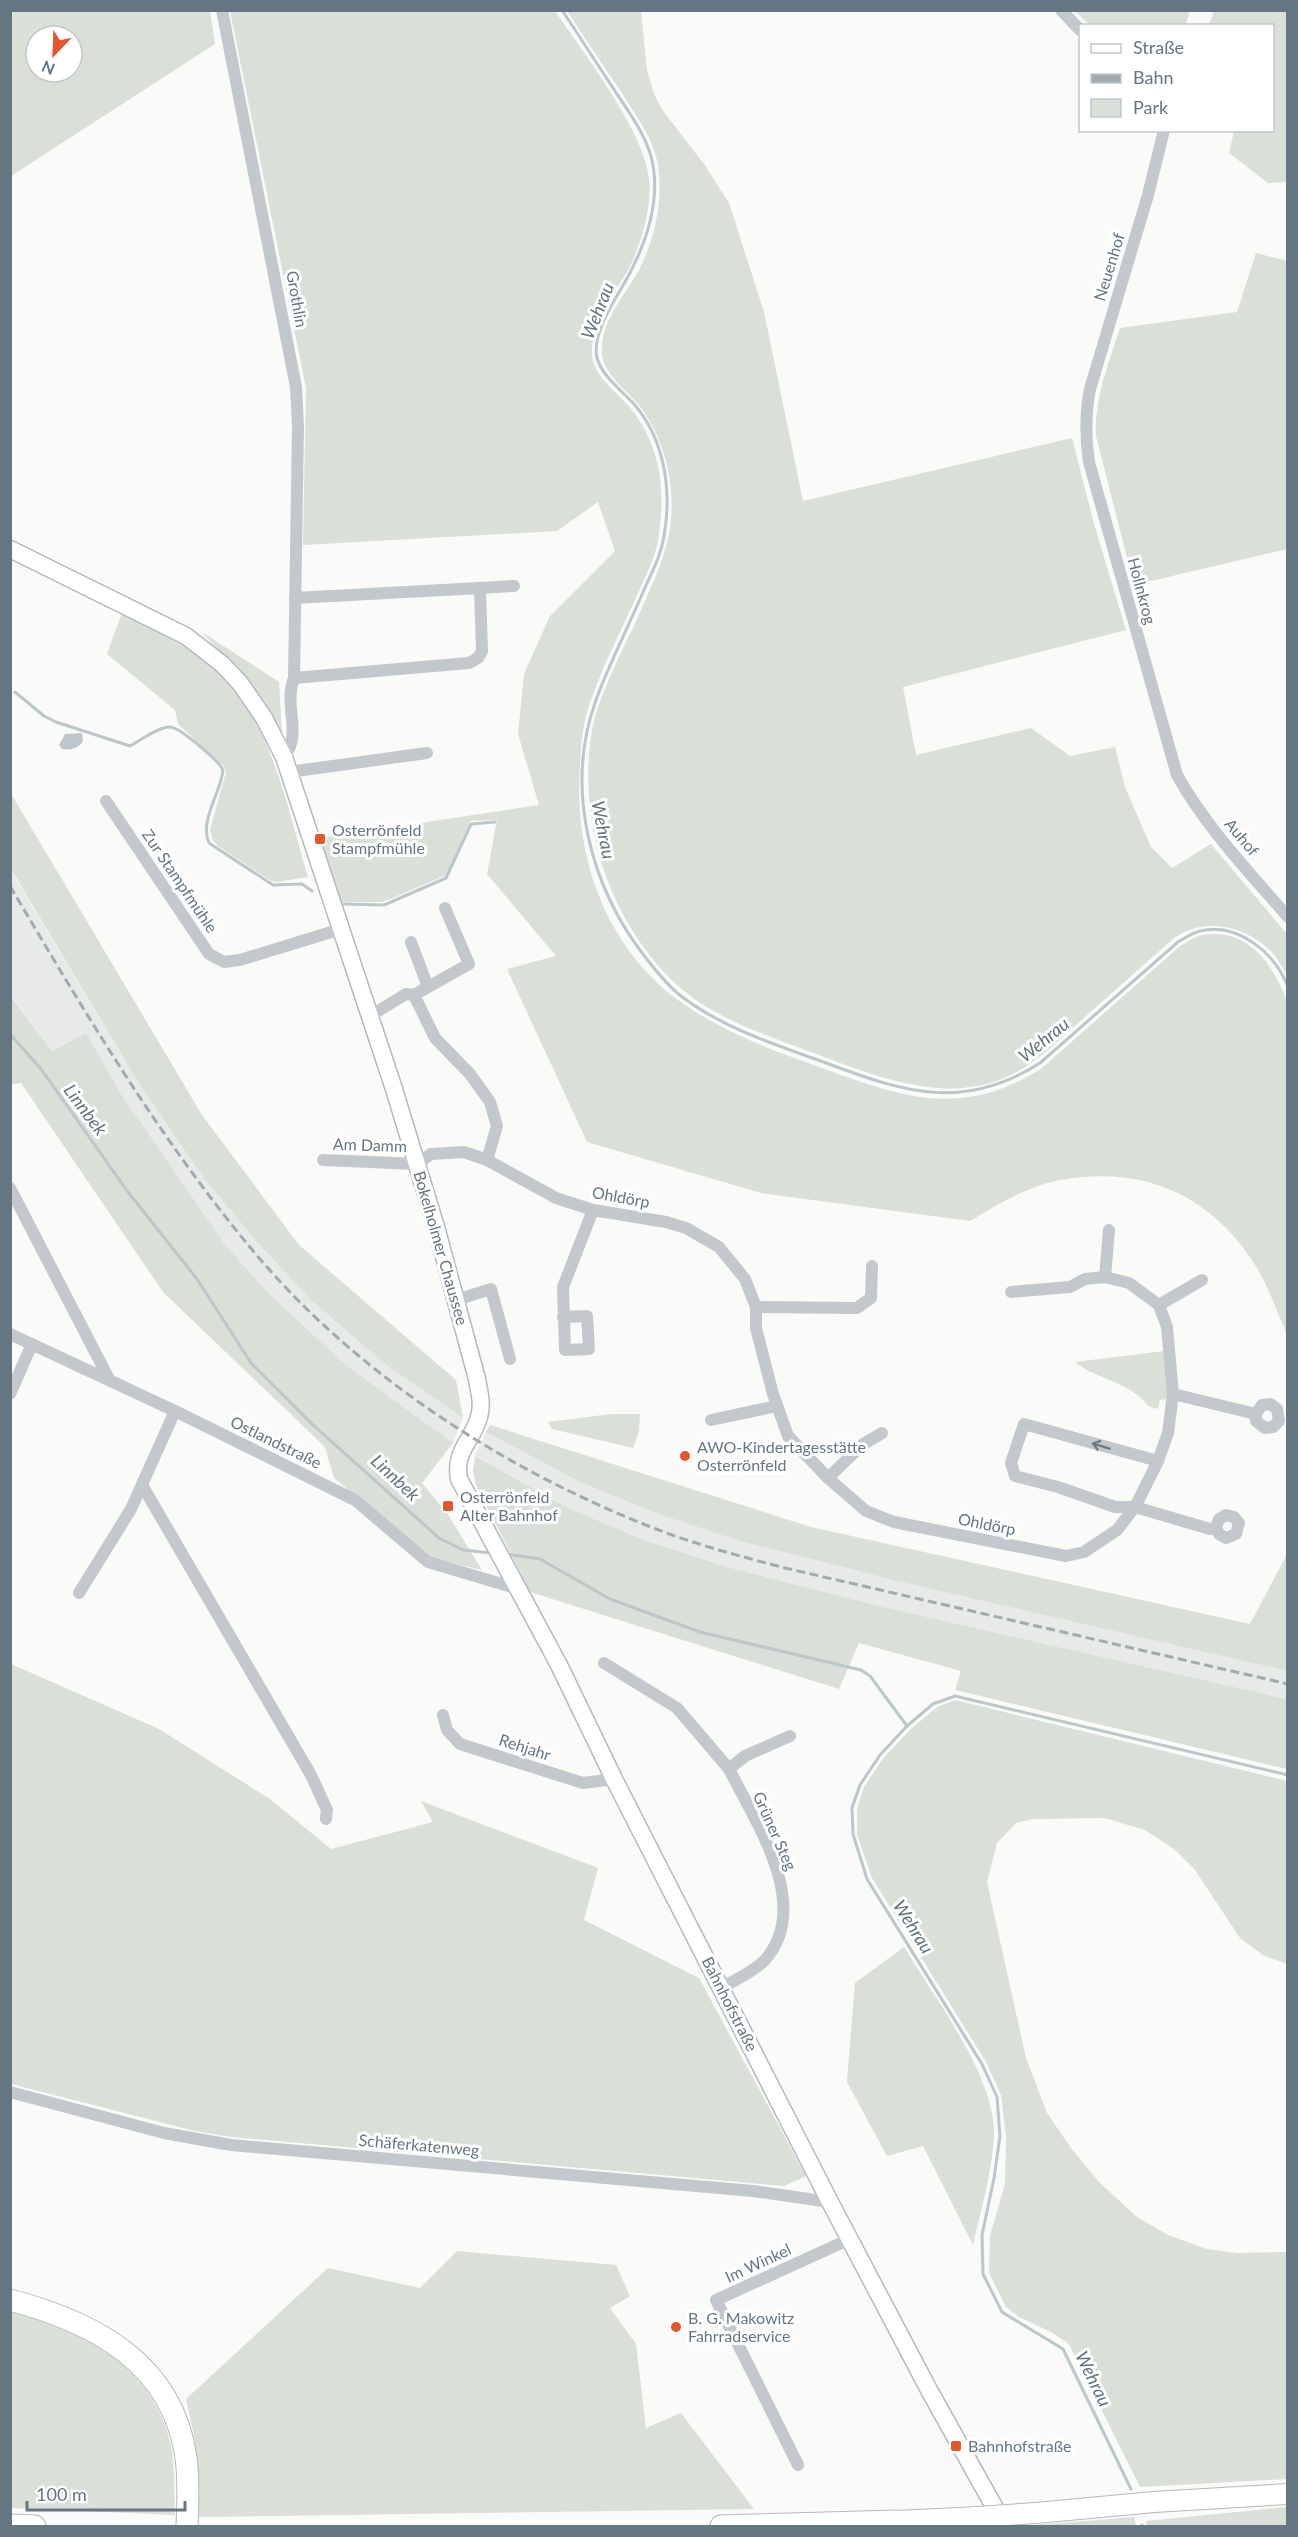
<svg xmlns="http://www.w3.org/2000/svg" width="1298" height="2537" font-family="Lato,sans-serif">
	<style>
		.built { fill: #e8e9e9 }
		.green { fill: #dadfd7; fill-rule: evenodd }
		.water { fill: #bbc7cb }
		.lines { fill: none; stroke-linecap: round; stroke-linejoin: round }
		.stream { stroke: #bbc7cb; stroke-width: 3 }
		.secondary-casing { stroke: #b3babf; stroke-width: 19 }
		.trunk-casing { stroke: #b4b9bd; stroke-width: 22 }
		.motorway-casing { stroke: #b4b9bd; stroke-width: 23 }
		.minor { stroke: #c3c8cc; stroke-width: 12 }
		.secondary { stroke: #fff; stroke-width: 16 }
		.trunk { stroke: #fff; stroke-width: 20 }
		.motorway { stroke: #fff; stroke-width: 21 }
		.rail { stroke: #a2aab0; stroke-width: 3; stroke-dasharray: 9 4.5; stroke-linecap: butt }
		.trunk-bridge-casing { stroke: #b4b9bd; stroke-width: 22; stroke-linecap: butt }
		.trunk-bridge { stroke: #fff; stroke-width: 20 }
		.oneway { stroke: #6a7a87 }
		.poi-dot { fill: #e4572e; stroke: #fff; stroke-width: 2 }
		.labels { text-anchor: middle; stroke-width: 6; stroke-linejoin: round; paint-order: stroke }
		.street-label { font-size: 16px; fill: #657683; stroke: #fff }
		.poi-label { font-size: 16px; fill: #657683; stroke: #fff; text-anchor: start }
		.water-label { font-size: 18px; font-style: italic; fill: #60757c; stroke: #fff }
	</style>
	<rect width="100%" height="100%" fill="#fafaf8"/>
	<g class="built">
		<polygon points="10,869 141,1087 203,1177 257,1242 309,1298 385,1364 463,1418 453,1443 347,1366 266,1291 224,1243 121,1094 84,1034 52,1051 11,995"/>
		<polygon points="486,1432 580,1482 658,1514 736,1540 901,1582 1287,1671 1287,1699 879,1606 727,1567 647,1541 570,1509 475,1456"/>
	</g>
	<g class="green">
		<path d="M11 10 210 11 215 44 11 176ZM36 36H72V72H36Z"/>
		<path d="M230 11H555C583 52 645 132 649 179 652 207 642 241 630 266 616 293 591 322 592 354 593 378 622 395 635 414 661 451 665 491 659 534 657 554 647 573 639 591 623 627 604 663 591 700 583 721 581 743 580 766 573 855 606 949 681 1002 724 1033 772 1050 822 1068 904 1098 963 1119 1042 1068L1180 946C1187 942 1194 937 1202 935 1248 927 1273 964 1287 1001L1286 1146 1287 1335C1278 1313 1269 1289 1257 1268 1213 1196 1145 1165 1061 1180 1029 1185 997 1205 970 1221L761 1193 587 1142 507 969 556 956 487 874 497 820 470 821 448 873 444 876 383 902H340L321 838 539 805 518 734 524 674 550 616 615 551 598 502 557 531 303 545 306 388Z"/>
		<path d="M567 11H641L647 70 654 94 663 111 704 164 729 203 764 312 803 501 1072 438 1094 524 1126 630 903 687 916 755 1031 728 1070 756 1115 747 1125 787 1151 847 1172 868 1211 844 1287 934V975C1282 968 1278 959 1272 952 1246 926 1205 916 1174 938 1145 964 1116 989 1087 1015 1059 1040 1031 1070 994 1082 976 1087 956 1090 937 1088 890 1084 846 1065 803 1049 763 1034 718 1019 684 991 635 950 601 884 592 821 587 792 587 758 592 730 601 688 625 647 642 608 652 585 663 562 668 538 678 493 667 442 639 405 626 390 602 373 602 352 600 322 625 295 639 270 656 237 667 187 654 150 647 130 633 111 622 93 603 66 585 38 567 11Z"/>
		<polygon points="1075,11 1190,11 1185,26 1090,25"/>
		<polygon points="1214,11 1287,11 1287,182 1268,183 1229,153 1234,131 1272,130 1272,26 1209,25"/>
		<path d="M1256 253 1287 261V549L1134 585 1096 436C1094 399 1109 363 1120 328L1237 312Z"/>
		<path d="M122 613C155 631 192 647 219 673 273 725 287 808 308 877L277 882 271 881 218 846 212 839 210 830 226 772 224 766 178 724 175 710 107 654Z"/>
		<polygon points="202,632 279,682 282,733 279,734 241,674"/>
		<polygon points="10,792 202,1115 299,1245 456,1380 463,1418 385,1364 309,1298 257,1242 203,1177 141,1087 11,869"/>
		<polygon points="10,995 52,1051 86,1033 121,1094 224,1243 266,1291 347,1366 453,1443 422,1483 447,1513 482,1570 432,1558 334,1478 325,1447 163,1292 21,1083 11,1084"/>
		<path d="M1164 1351 1168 1399 1160 1400 1158 1409 1148 1406C1131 1382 1097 1380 1075 1362Z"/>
		<polygon points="611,1414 640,1414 639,1431 633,1448 552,1429 548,1422"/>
		<polygon points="490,1425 811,1527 1250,1624 1287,1554 1287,1671 901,1582 736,1540 658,1514 580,1482 486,1432"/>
		<polygon points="475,1456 570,1509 647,1541 727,1567 879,1606 1287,1699 1287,1769 955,1690 961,1671 859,1643 839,1689 530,1592 476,1485 473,1471"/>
		<polygon points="11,1664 159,1729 270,1799 331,1849 433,1822 421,1801 598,1868 584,1920 699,1978 806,2176 784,2186 231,2137 195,2131 11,2084"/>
		<polygon points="955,1700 1287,1781 1287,1964 1263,1955 1240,1938 1195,1870 1174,1849 1145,1830 1104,1818 1034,1819 1016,1823 997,1843 987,1882 1026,2058 1047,2113 1071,2148 1099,2182 1137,2217 1168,2235 1207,2249 1237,2253 1287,2252 1287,2479 1140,2487 1069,2344 1053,2333 1019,2317 1006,2307 989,2273 990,2236 1005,2184 1006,2137 1001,2095 986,2062 872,1878 857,1835 857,1809 864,1787 884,1757 911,1729 937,1707"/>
		<path d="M904 1947C934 1997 996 2077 994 2136 992 2172 981 2210 973 2245L923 2146 887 2156 847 2082 855 1983Z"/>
		<polygon points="457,2251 616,2265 630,2296 610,2308 636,2344 646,2428 681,2413 754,2509 195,2517 195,2440 186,2399 328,2268 420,2288"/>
		<path d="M11 2311C81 2328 155 2368 171 2446 175 2468 174 2493 175 2515L11 2508Z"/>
		<polygon points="1287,2507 1287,2526 1147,2526 1146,2521"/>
		<polygon points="1134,2517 1136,2526 1021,2526"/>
	</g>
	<path class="water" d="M82 733 83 741C79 748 70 751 62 749L59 745 65 734Z"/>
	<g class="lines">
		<g class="stream">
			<path d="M562 10C580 37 597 64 615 91 628 111 644 132 651 156 663 202 644 250 621 289 610 307 592 337 597 358 602 376 621 390 634 404 665 440 672 491 664 536 661 556 651 574 643 592 628 628 609 664 596 700 564 788 590 887 646 958 656 971 668 986 681 996 724 1029 779 1046 829 1064 906 1093 965 1111 1040 1063L1178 942C1185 938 1192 933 1200 931 1238 922 1275 953 1288 987"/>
			<path d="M15 692 44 716 56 722 130 746C141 740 156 728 169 727 179 726 219 761 223 770 221 793 199 820 209 843L273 885 302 884 312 891"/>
			<polyline points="344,904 384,905 446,878 471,824 495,822"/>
			<polyline points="10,1034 41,1069 128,1192 197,1279 251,1363 312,1424 439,1538 463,1550 491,1553"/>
			<polyline points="507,1554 540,1559 610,1599 700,1632 861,1670 870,1676 907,1726"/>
			<polyline points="1131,2489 1063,2349 1002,2312 983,2274 982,2235 994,2178 1000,2136 997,2097 982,2064 867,1879 853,1834 852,1808 860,1785 880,1755 907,1726 933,1704 955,1696 1288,1775"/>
			<polyline points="1142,2525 1143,2526"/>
		</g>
		<g class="secondary-casing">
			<path id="secondary" d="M10 549 186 636 222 664 240 683 264 718 284 757 394 1089 436 1227 477 1379C479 1391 483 1404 479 1417 472 1442 454 1450 459 1479L559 1665 614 1779 830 2202 929 2390 1005 2526"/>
		</g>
		<g class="trunk-casing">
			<g id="trunk">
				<polyline points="1036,2513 1154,2502 1288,2494"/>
				<polyline points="897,2521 977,2517"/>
			</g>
		</g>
		<g class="motorway-casing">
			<g id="motorway">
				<path d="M10 2300C94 2322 173 2363 186 2458 189 2480 188 2504 187 2526"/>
				<polyline points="10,2525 35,2526"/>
				<polyline points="721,2526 897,2521"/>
			</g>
		</g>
		<g class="minor">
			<path d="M222 10 296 387 298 426 294 678C283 705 303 734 284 757"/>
			<polyline points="1061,10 1080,30"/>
			<path d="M1164 130 1148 195 1090 389C1085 415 1085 436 1089 462L1177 775C1206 827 1249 872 1288 917"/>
			<polyline points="480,588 514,586"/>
			<polyline points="294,678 469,663 478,658 482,651 480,588 295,598"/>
			<polyline points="289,772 427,753"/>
			<polyline points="106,801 209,954 224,962 240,960 341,929"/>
			<polyline points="411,942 428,987"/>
			<polyline points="414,995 435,1038 470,1074 490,1102 497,1126 487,1160"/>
			<polyline points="370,1016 406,994 414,995 469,964 445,908"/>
			<polyline points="323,1160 417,1164 431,1154 464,1152 487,1160 556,1198 593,1210 666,1222 686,1228 719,1247 745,1279 756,1307 756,1328 773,1394 788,1436 828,1478 866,1511 894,1522 1066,1556 1084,1552 1117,1530 1135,1507 1158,1461 1168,1433 1173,1394 1167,1327 1159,1305 1129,1283 1105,1277 1085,1279 1070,1287 1011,1292"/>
			<polyline points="10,1188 109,1379"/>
			<polyline points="1105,1277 1109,1230"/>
			<polyline points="456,1300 491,1289 510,1359"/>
			<polyline points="1159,1305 1202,1280"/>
			<polyline points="756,1307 857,1308 871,1298 872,1266"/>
			<polyline points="563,1317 587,1316 589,1349 565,1350 563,1287 593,1210"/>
			<polyline points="10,1334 175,1411 355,1500 428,1562 518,1589"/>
			<polyline points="10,1394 32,1344"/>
			<polyline points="1173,1394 1256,1414 1262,1405 1270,1404 1277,1409 1279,1421 1273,1427 1265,1428 1256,1421 1256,1414"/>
			<polyline points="711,1420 777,1406"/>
			<polyline points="1158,1461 1024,1424 1011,1463 1015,1476 1058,1487 1115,1507 1135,1507 1210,1529 1216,1528 1219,1534 1226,1538 1236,1534 1239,1523 1234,1517 1226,1515 1219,1519 1216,1528"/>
			<polyline points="828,1478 862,1445 882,1433"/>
			<polyline points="142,1485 311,1775 327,1810 326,1819"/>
			<polyline points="79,1593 131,1509 175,1411"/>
			<polyline points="604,1663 677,1708 729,1769"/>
			<polyline points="443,1715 447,1730 460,1744 583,1783 614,1779"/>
			<path d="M721 1988C735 1980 753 1972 764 1961 814 1907 755 1821 729 1769L745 1756 790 1736"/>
			<polyline points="10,2092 164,2133 231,2145 753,2191 830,2202"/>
			<polyline points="798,2465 716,2300 850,2239"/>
		</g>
		<use href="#secondary" class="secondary"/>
		<use href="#trunk" class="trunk"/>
		<use href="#motorway" class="motorway"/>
		<path class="rail" d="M10 886C84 1011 160 1140 254 1252 360 1379 517 1478 672 1535 709 1548 747 1558 785 1568L1288 1684"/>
		<g class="trunk-bridge-casing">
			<polyline id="trunk-bridge" points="977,2517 1036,2513"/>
		</g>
		<use href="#trunk-bridge" class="trunk-bridge"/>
	</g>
	<defs><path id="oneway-shaft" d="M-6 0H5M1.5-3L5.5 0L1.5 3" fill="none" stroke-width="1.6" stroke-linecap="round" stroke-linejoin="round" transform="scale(1.5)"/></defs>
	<use class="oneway" href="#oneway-shaft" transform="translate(1101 1446) rotate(-163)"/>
	<g class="poi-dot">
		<rect x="314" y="833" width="12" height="12" rx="3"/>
		<circle cx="685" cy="1456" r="6"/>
		<rect x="442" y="1500" width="12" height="12" rx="3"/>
		<circle cx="676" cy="2327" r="6"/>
		<rect x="950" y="2440" width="12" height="12" rx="3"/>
	</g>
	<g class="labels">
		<g class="street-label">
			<text transform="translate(1109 267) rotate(-73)" y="6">Neuenhof</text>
			<text transform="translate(297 299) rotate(80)" y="6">Grothlin</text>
			<text transform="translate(1142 591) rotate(75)" y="6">Hollnkrog</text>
			<text transform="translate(1242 837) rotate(50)" y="6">Auhof</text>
			<text transform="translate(180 881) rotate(56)" y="6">Zur Stampfmühle</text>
			<text transform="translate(370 1145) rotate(2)" y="6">Am Damm</text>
			<text transform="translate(621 1197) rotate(10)" y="6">Ohldörp</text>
			<text transform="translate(441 1248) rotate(74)" y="6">Bokelholmer Chaussee</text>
			<text transform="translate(276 1442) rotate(26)" y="6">Ostlandstraße</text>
			<text transform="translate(987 1524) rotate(11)" y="6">Ohldörp</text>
			<text transform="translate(525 1747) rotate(18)" y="6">Rehjahr</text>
			<text transform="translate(775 1831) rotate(66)" y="6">Grüner Steg</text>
			<text transform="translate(730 2004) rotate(63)" y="6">Bahnhofstraße</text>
			<text transform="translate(419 2145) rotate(5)" y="6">Schäferkatenweg</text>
			<text transform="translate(758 2263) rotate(-25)" y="6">Im Winkel</text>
		</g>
		<g class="poi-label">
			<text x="332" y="836">Osterrönfeld<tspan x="332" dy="18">Stampfmühle</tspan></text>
			<text x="697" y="1453">AWO-Kindertagesstätte<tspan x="697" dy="18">Osterrönfeld</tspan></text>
			<text x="460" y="1503">Osterrönfeld<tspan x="460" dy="18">Alter Bahnhof</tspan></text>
			<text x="688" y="2324">B. G. Makowitz<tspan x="688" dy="18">Fahrradservice</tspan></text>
			<text x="968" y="2452">Bahnhofstraße</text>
		</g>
		<g class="water-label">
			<text transform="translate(598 311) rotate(-68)" y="6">Wehrau</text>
			<text transform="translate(603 830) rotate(79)" y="6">Wehrau</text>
			<text transform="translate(1044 1040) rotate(-39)" y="6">Wehrau</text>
			<text transform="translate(85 1110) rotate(53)" y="6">Linnbek</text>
			<text transform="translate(395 1478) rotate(43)" y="6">Linnbek</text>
			<text transform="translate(913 1927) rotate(58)" y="6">Wehrau</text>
			<text transform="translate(1093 2379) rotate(64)" y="6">Wehrau</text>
		</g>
	</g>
	<rect width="1298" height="2537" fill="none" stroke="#657683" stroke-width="24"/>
	<rect x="1079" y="24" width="195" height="108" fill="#ffffff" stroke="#c1c8cd" stroke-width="1.5"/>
	<rect x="1091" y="44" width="30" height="9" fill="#ffffff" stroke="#c1c8cd" stroke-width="1.5"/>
	<text x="1133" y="54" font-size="18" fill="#657683">Straße</text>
	<rect x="1091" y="74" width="30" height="9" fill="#a2aab0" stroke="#c1c8cd" stroke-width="1.5"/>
	<text x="1133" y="84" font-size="18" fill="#657683">Bahn</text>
	<rect x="1091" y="99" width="30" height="18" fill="#dadfd7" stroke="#c1c8cd" stroke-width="1.5"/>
	<text x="1133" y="114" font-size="18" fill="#657683">Park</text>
	<g transform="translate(54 54) rotate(203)"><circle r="28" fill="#ffffff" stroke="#c1c8cd" stroke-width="1.5"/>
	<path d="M0-4.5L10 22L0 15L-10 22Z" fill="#e4572e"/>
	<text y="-9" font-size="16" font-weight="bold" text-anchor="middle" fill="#657683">N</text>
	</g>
	<path d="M27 2501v9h158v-9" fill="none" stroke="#657683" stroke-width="3"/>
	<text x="36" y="2501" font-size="18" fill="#657683" stroke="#ffffff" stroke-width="4.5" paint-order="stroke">100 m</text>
</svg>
